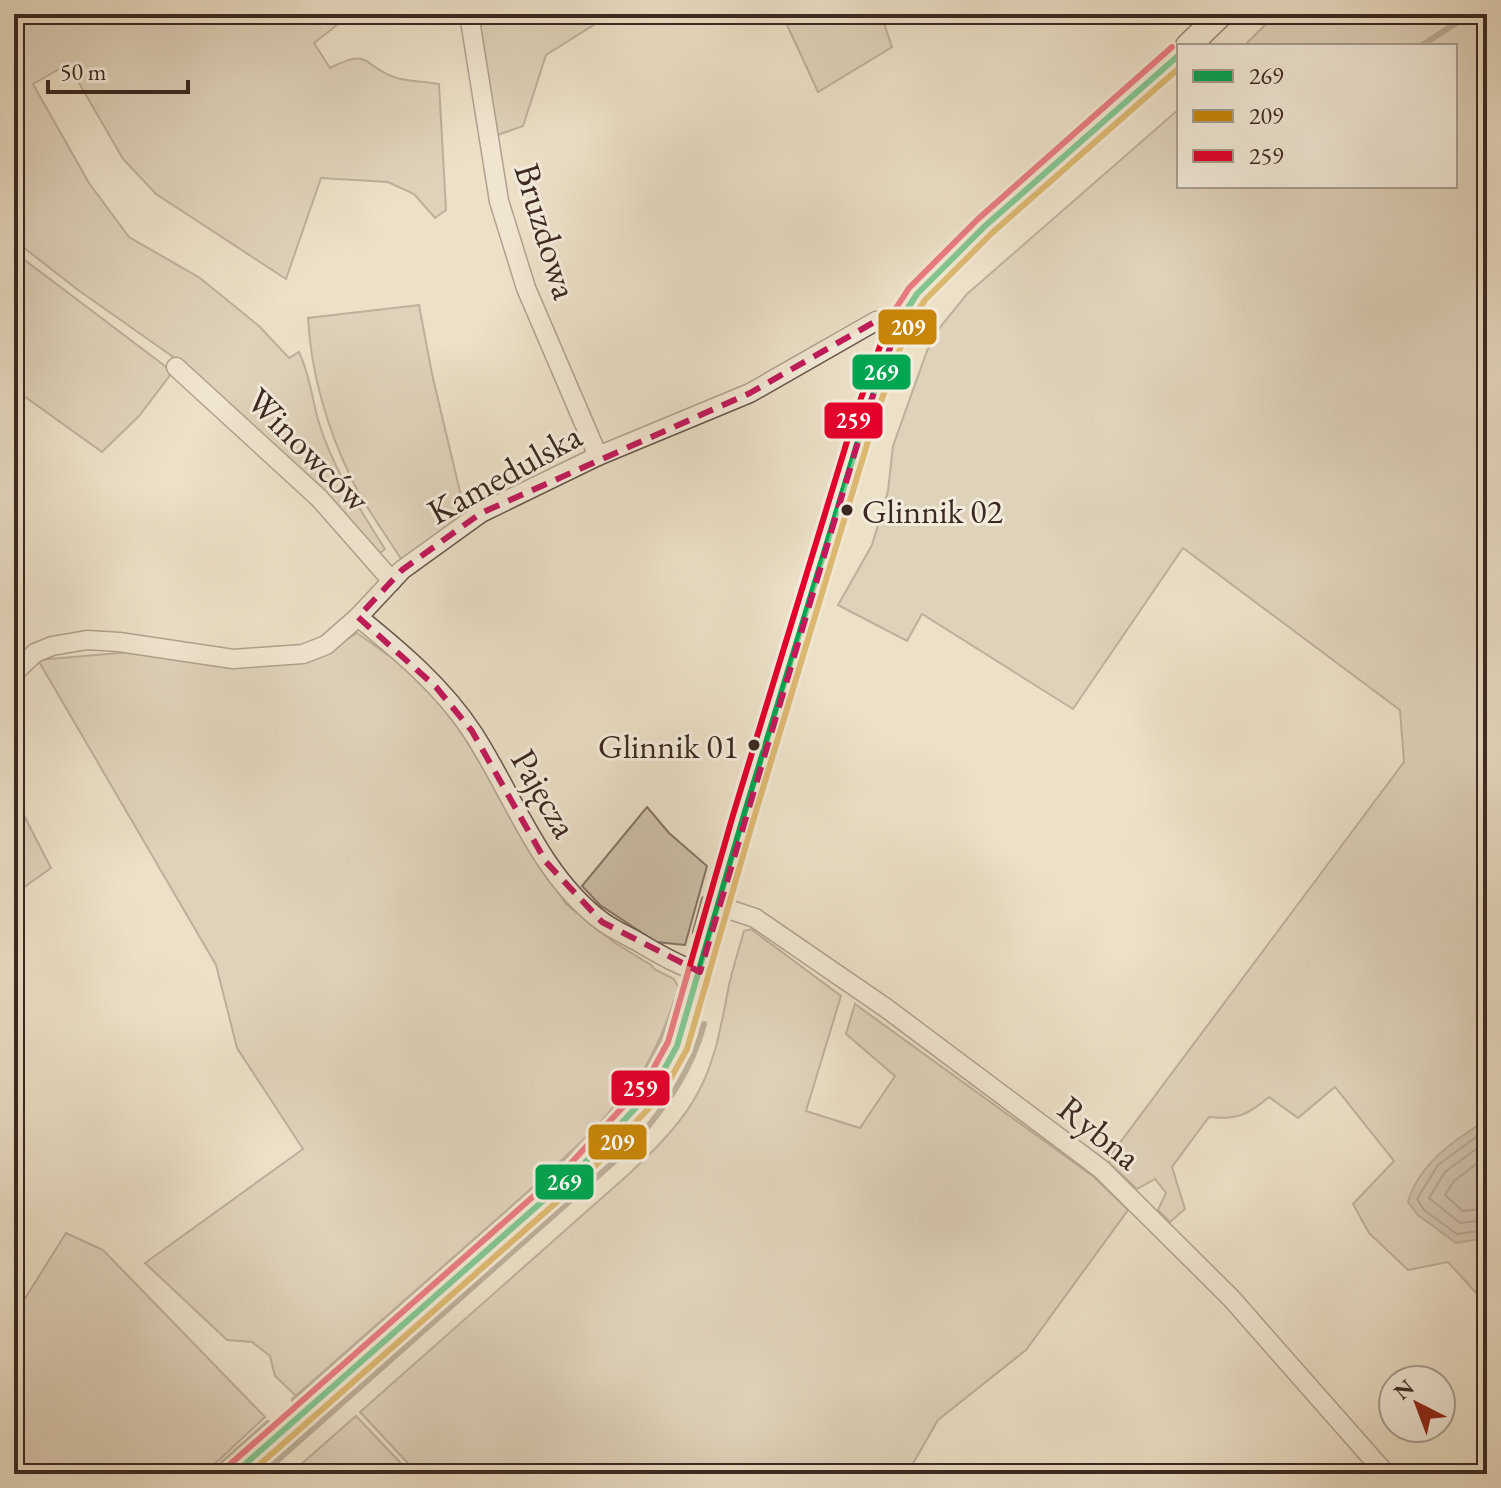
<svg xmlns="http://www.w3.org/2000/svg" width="1501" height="1488" font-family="'EB Garamond',serif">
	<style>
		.green { fill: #cec1ab; stroke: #847466; stroke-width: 2 }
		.water { fill: #b0a18e; stroke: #817162; stroke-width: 2 }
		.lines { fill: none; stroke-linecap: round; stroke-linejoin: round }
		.shore { stroke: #766457; stroke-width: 2 }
		.stream { stroke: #817162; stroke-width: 6 }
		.minor-casing { stroke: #67564a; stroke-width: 21 }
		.secondary-casing { stroke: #3b2820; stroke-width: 27 }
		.minor { stroke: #f3ebdb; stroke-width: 18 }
		.secondary { stroke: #f3ebdb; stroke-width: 24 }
		.bus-1-casing { stroke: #f3ebdb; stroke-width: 12 }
		.bus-2-casing { stroke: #f3ebdb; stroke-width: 12 }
		.bus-3-casing { stroke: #f3ebdb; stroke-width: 12 }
		.bus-1 { stroke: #00a651; stroke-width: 6 }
		.bus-2 { stroke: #c88608; stroke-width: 6 }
		.bus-3 { stroke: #e4002b; stroke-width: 6 }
		.marked { fill: none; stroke: #c2185b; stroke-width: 6; stroke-dasharray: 16 10; stroke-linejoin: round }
		.bus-dot { fill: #3b2820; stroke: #f3ebdb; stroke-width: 3 }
		.labels { text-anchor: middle; stroke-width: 6; stroke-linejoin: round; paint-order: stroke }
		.bus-label { font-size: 34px; fill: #3b2820; stroke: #f3ebdb; text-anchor: start }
		.street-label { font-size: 36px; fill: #3b2820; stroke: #f3ebdb }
		.line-badge { stroke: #f3ebdb; stroke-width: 3 }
		.badge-label { font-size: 22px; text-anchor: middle; font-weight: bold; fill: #fff }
	</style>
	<rect width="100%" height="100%" fill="#ece0c7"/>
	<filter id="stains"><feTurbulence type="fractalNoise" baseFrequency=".0025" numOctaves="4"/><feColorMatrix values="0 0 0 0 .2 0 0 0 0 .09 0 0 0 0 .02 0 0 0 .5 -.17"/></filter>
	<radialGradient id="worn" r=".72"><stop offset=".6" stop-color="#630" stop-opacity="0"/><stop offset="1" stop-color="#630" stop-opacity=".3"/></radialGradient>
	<g class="green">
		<path d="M14 14H351L314 43 330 68C371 47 362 66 394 77 407 82 425 81 439 84L446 210 435 218 414 194 388 182 321 178 286 279 156 194 123 159 68 64 33 84 89 183 129 237 200 278 259 326 289 358 299 352C310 375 312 399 319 423 333 469 360 509 385 549L380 553 303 472 186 366 78 290 14 240Z"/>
		<polygon points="476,14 611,14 546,55 523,126 495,136"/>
		<polygon points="782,14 881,14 892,47 818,92"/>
		<path d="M1276 14H1487V1305L1448 1262 1408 1270 1369 1233 1353 1204 1394 1161 1335 1087 1298 1118 1269 1097C1248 1115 1237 1120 1209 1117L1172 1167 1185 1209 1170 1222 1158 1210 1166 1193 1155 1179 1137 1189 1109 1163 1113 1152 1404 762 1400 710 1183 548 1073 709 922 614 907 641 838 605 872 545 888 491 893 446 927 351 937 331 967 294 1179 109V186H1455V46H1244Z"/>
		<polygon points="14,252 165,366 171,374 139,416 102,452 14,389"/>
		<path d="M419 305 432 374 466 517 401 559C385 533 365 507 352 480 328 430 311 373 308 318Z"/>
		<polygon points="357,633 419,677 461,732 566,904 615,943 651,965 654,969 674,979 682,994 656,1057 596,1128 465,1250 297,1397 275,1376 270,1356 252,1342 227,1340 145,1263 303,1149 237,1048 216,965 38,660 130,652 316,659"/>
		<polygon points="14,796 51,868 23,888 14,902"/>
		<polygon points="647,807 669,833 707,866 685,945 656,942 600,905 582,886"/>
		<path d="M751 929 841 996 806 1111 860 1128 895 1076 846 1034 855 1004 1094 1177 1128 1210 1026 1350 938 1420 907 1474H418L360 1412 630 1173C653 1151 675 1130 692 1103 715 1067 721 1026 729 985 733 967 739 949 744 931Z"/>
		<polygon points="66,1233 103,1250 265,1417 204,1474 14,1474 14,1316"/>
		<polygon points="356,1416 411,1474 290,1474"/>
	</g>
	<path class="water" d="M1487 1120V1238L1456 1243 1418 1215 1408 1202C1418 1165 1455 1139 1487 1120Z"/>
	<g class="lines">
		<g class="shore">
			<polyline points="1487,1129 1438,1165 1417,1199 1424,1210 1457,1234 1487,1230"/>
			<polyline points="1487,1141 1445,1172 1429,1198 1460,1223 1487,1220"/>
			<polyline points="1487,1156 1454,1181 1445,1195 1463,1211 1487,1208"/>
		</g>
		<g class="stream">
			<polyline points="1421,46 1470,14"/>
			<polyline points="695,932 704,899"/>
			<path d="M618 1110C645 1078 663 1041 676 1001"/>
			<polyline points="294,1400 591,1139"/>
			<polyline points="211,1474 268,1423"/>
			<path d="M262 1474 634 1144C666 1105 691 1073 704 1024"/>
		</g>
		<g class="minor-casing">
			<g id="minor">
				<polyline points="469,14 499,201 526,288 598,456"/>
				<polyline points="176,367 319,498 392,581"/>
				<path d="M358 617C400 651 443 687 473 733 514 796 540 876 603 922 614 930 628 936 640 943 659 954 679 966 700 972"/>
				<polyline points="14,673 35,653 52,646 87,640 119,642 233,659 303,654 326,645 358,617 402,570 481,513 598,456 750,393 876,321 900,320"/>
				<polyline points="719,906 755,918 886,1008 1101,1169 1231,1298 1386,1474"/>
			</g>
		</g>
		<g class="secondary-casing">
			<g id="secondary">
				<polyline points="1188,46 1221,14"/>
				<polyline points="234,1474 578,1170 654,1088 677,1046 694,991 743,818 866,415 900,320 917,294 985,226 1179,55"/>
			</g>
		</g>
		<use href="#minor" class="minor"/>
		<use href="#secondary" class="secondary"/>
		<g class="bus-1-casing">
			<polyline id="bus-1" points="234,1474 578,1170 654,1088 677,1046 743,818 866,415 900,320 917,294 985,226 1179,55"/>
		</g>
		<g class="bus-2-casing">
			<polyline id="bus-2" points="249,1474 585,1177 662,1094 687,1049 753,821 875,418 909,324 925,300 992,233 1179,68"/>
		</g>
		<g class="bus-3-casing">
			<polyline id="bus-3" points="227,1467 571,1163 646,1082 668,1042 733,815 856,412 891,316 909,288 978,219 1172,47"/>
		</g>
		<use href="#bus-1" class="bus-1"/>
		<use href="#bus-2" class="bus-2"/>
		<use href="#bus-3" class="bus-3"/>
	</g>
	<path d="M0 0H1501V1488H0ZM900 320 866 415 700 972 602 922 546 862 472 731 436 687 358 617 402 570 481 513 750 393 876 321Z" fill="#ece0c7" fill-opacity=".55" fill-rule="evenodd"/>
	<path class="marked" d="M900 320 866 415 700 972 602 922 546 862 472 731 436 687 358 617 402 570 481 513 750 393 876 321Z"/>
	<g class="bus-dot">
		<circle cx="847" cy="510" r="7"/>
		<circle cx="754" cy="745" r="7"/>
	</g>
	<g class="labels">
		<g class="bus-label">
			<text x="862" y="523">Glinnik 02</text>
			<text x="739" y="758" text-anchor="end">Glinnik 01</text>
		</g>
		<g class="street-label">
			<text transform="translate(547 231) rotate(73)" y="13">Bruzdowa</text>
			<text transform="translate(309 449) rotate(45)" y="13">Winowców</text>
			<text transform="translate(504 473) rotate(-29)" y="13">Kamedulska</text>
			<text transform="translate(545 793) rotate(60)" y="13">Pajęcza</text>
			<text transform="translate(1100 1132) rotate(39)" y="13">Rybna</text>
		</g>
	</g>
	<g class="line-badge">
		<rect x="877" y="308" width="61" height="38" rx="8" fill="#c88608"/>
		<rect x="851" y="353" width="61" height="38" rx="8" fill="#00a651"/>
		<rect x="823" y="401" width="61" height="39" rx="8" fill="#e4002b"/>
		<rect x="610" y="1069" width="61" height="38" rx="8" fill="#e4002b"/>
		<rect x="587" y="1123" width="61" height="38" rx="8" fill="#c88608"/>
		<rect x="534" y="1163" width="61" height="38" rx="8" fill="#00a651"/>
	</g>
	<g class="badge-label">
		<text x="908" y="335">209</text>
		<text x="881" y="380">269</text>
		<text x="853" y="428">259</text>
		<text x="640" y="1096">259</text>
		<text x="617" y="1150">209</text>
		<text x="564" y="1190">269</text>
	</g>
	<rect width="1501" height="1488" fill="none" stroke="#ece0c7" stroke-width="48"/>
	<rect x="16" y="16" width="1469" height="1456" fill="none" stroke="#3b2820" stroke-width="4"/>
	<rect x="24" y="24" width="1453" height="1440" fill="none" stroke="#3b2820" stroke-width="2"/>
	<rect x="1177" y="44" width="280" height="144" fill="#f3ebdb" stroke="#a99d90" stroke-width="2"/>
	<rect x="1193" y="70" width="40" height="12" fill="#00a651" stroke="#a99d90" stroke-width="2"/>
	<text x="1249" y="84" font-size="24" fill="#3b2820">269</text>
	<rect x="1193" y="110" width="40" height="12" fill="#c88608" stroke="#a99d90" stroke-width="2"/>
	<text x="1249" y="124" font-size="24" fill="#3b2820">209</text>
	<rect x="1193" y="150" width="40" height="12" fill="#e4002b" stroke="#a99d90" stroke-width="2"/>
	<text x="1249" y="164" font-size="24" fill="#3b2820">259</text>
	<g transform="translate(1417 1404) rotate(318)"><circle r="38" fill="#f3ebdb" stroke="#a99d90" stroke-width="2"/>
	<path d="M0-6L14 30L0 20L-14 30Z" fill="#8f2418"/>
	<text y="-12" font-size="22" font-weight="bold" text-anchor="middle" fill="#3b2820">N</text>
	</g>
	<path d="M48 80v12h140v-12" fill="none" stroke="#3b2820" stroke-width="4"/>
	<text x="60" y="80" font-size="24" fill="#3b2820" stroke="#f3ebdb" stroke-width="6" paint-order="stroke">50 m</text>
	<rect width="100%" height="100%" filter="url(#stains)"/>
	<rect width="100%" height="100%" fill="url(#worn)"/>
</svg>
